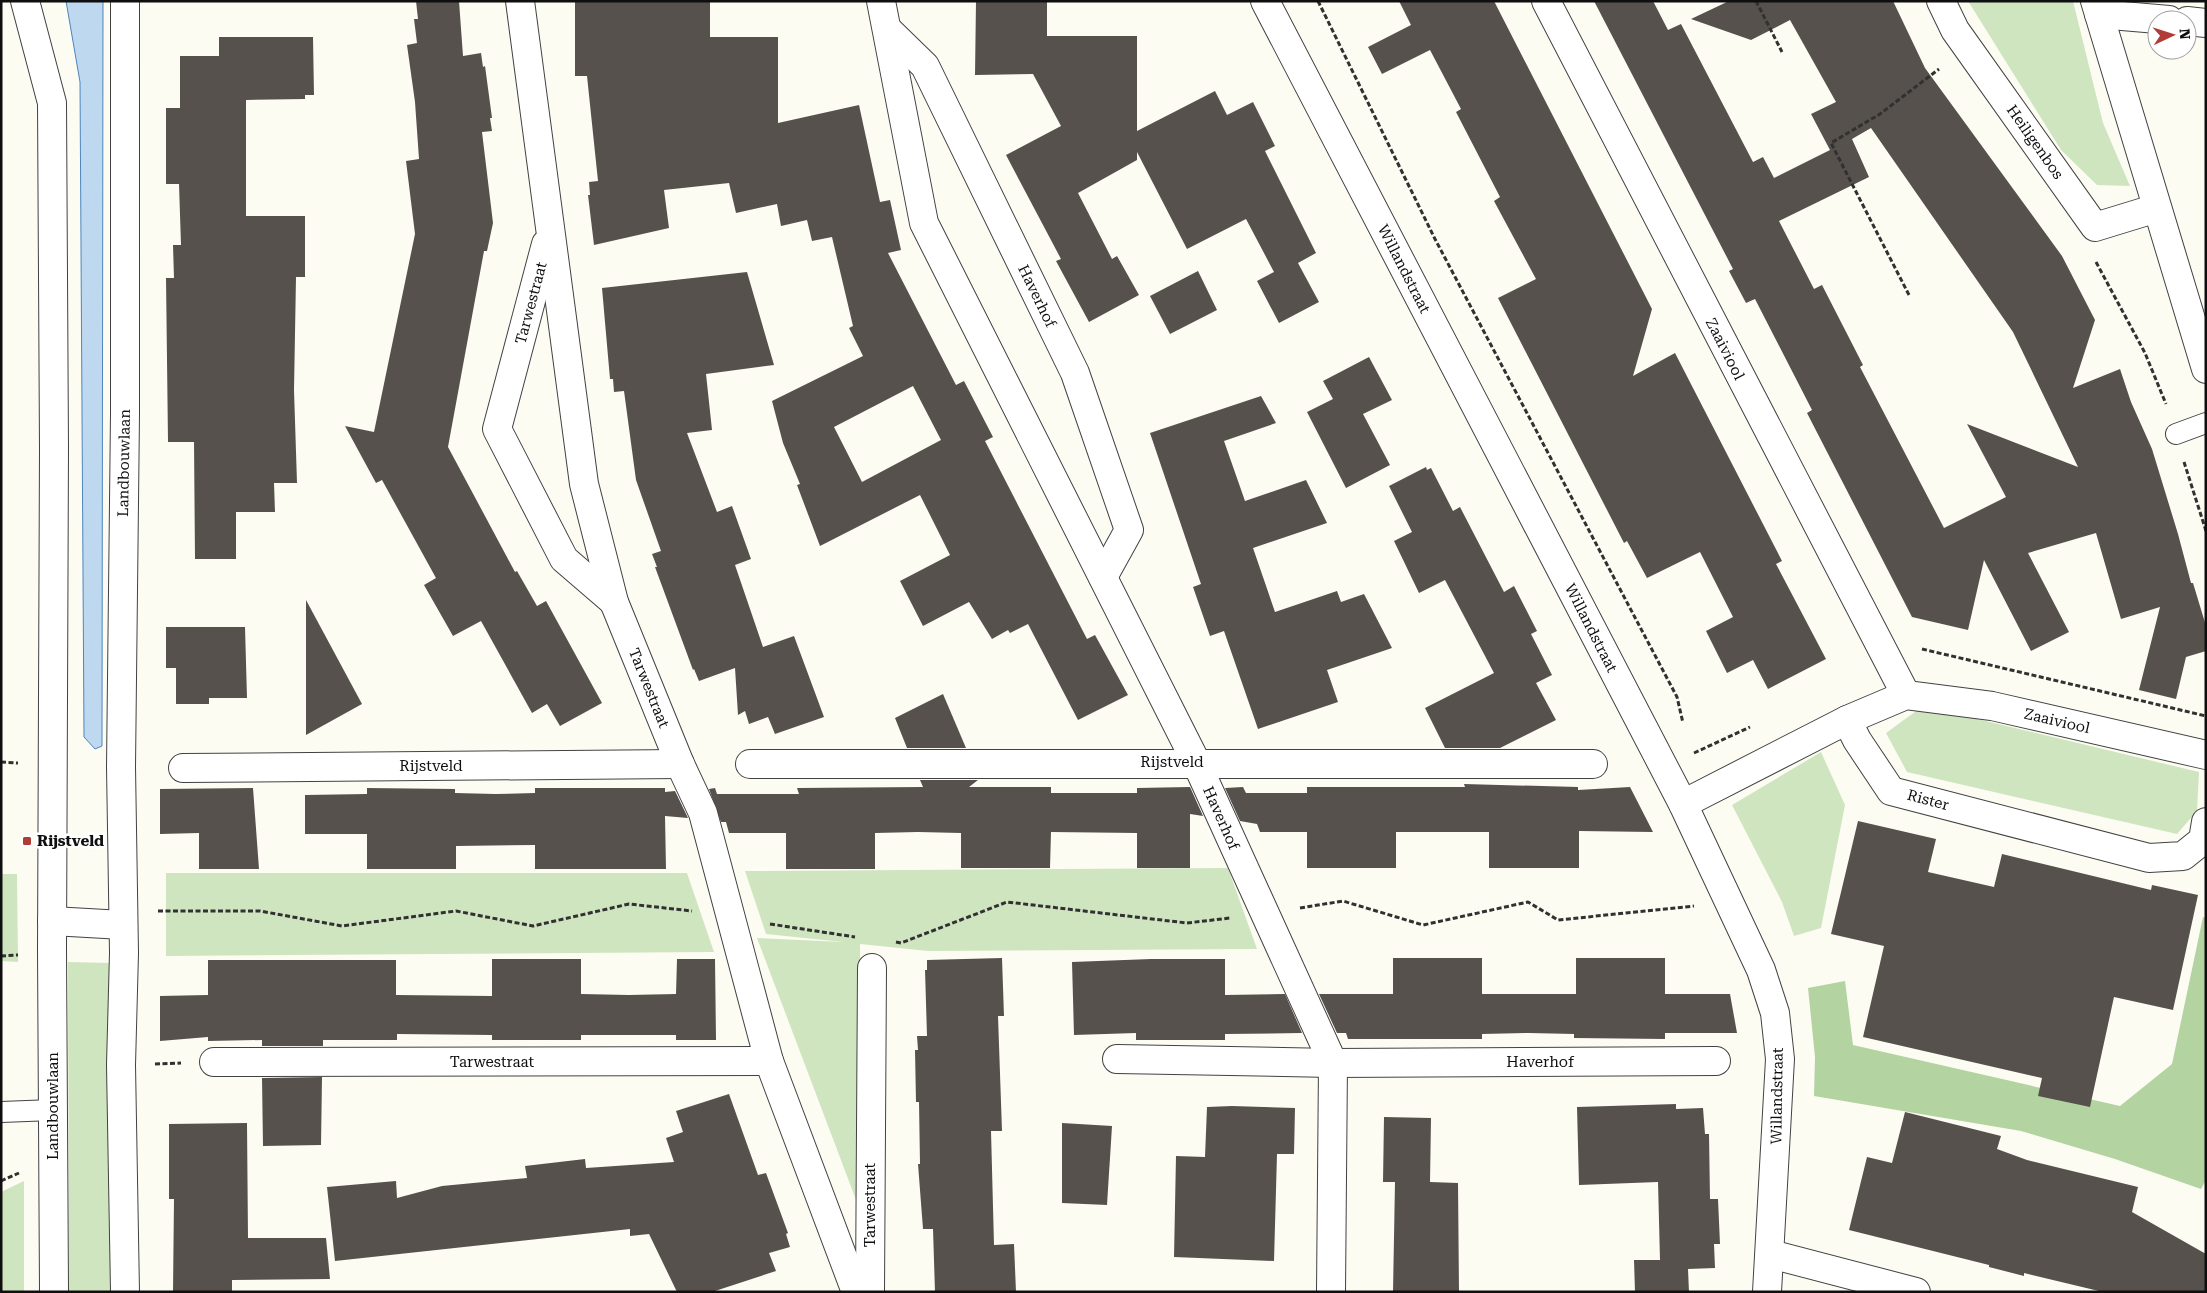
<svg xmlns="http://www.w3.org/2000/svg" width="2207" height="1293" font-family="'Roboto Serif',serif">
	<style>
		.green { fill: #cfe5c0 }
		.forest { fill: #b3d3a1 }
		.water { fill: #bdd8ef; stroke: #4d86bd }
		.building { fill: #56514d; fill-rule: evenodd }
		.lines { fill: none; stroke-linecap: round; stroke-linejoin: round }
		.lane-casing { stroke: #424242; stroke-width: 22 }
		.street-casing { stroke: #424242; stroke-width: 30 }
		.path { stroke: #313131; stroke-width: 3; stroke-dasharray: 5 2.5; stroke-linecap: butt }
		.lane { stroke: #fff; stroke-width: 20 }
		.street { stroke: #fff; stroke-width: 28 }
		.poi-dot { fill: #af3c37; stroke: #fff; stroke-width: 2 }
		.labels { text-anchor: middle; stroke-width: 5; stroke-linejoin: round; paint-order: stroke }
		.street-label { font-size: 15px; fill: #0f0f0f; stroke: #fff }
		.poi-label { font-size: 15px; font-weight: bold; fill: #0f0f0f; stroke: #fff; text-anchor: start }
	</style>
	<rect width="100%" height="100%" fill="#fdfcf3"/>
	<g class="green">
		<polygon points="1968,1 2073,1 2103,123 2130,186 2097,185 2061,150"/>
		<polygon points="1923,706 2199,772 2197,811 2177,834 1907,772 1886,733"/>
		<polygon points="1821,752 1845,805 1821,928 1794,936 1782,902 1732,805"/>
		<polygon points="1228,868 1257,949 928,951 860,944 861,1213 757,938 843,942 766,934 745,871"/>
		<polygon points="166,873 687,873 714,952 166,956"/>
		<polygon points="1,874 17,874 18,962 1,961"/>
		<polygon points="68,962 112,963 111,1292 69,1292"/>
		<polygon points="24,1181 24,1292 1,1292 1,1192"/>
	</g>
	<polygon class="forest" points="2203,917 2206,918 2206,1180 2201,1189 2115,1159 2021,1131 1814,1096 1815,1057 1808,988 1845,981 1853,1045 2120,1106 2172,1064"/>
	<polygon class="water" points="66,1 103,1 102,746 95,749 84,737 80,82"/>
	<g class="building">
		<polygon points="416,1 459,1 463,56 481,53 483,67 485,66 492,118 490,118 492,131 482,132 493,223 487,251 484,251 448,447 515,572 517,571 537,606 546,601 602,703 560,726 547,704 532,713 481,621 453,636 424,585 436,578 382,480 376,483 345,426 374,432 415,234 406,161 419,159 415,102 407,45 417,43 414,19 418,19"/>
		<path d="M575 1H710V37H778V123L859 105 880 202 890 200 901 250 888 253 956 385 964 381 993 437 985 441 1087 639 1095 635 1128 695 1078 720 1028 624 1010 633 1008 630 992 639 969 602 923 626 900 581 950 555 920 495 820 546 797 485 800 484 783 443 772 401 863 356 849 328 853 326 832 237 812 241 807 220 781 226 777 204 736 213 729 183 664 190 669 228 594 245 588 195H590L589 182 598 181 587 76H575ZM913 386 941 440 862 482 834 427Z"/>
		<polygon points="976,1 1047,1 1047,36 1137,36 1137,131 1215,91 1227,115 1253,102 1275,146 1265,151 1316,253 1298,263 1319,302 1279,323 1257,281 1274,272 1246,219 1187,249 1137,152 1137,160 1078,193 1112,259 1117,256 1139,295 1089,322 1056,261 1061,259 1006,155 1061,126 1033,74 975,75"/>
		<polygon points="1399,1 1494,1 1652,309 1633,376 1675,353 1782,561 1776,564 1826,659 1768,689 1753,660 1727,673 1706,631 1733,617 1700,552 1647,578 1627,541 1624,543 1498,298 1536,279 1494,201 1500,197 1456,112 1461,109 1430,50 1382,74 1368,47 1411,25"/>
		<path d="M1594 1H1653L1668 30 1681 24 1753 162 1763 157 1774 178 1830 150 1811 114 1836 102 1790 20 1751 40 1691 19 1729 1H1893L1925 68 2062 256 2095 320 2073 388 2120 369 2131 402 2152 449 2178 534 2191 583H2193L2206 626V651L2186 657 2176 699 2139 690 2160 607 2121 619 2096 533 2028 553 2069 632 2031 651 1984 560 1968 630 1912 617 1807 413 1812 410 1755 299 1746 303 1729 271 1733 269ZM1871 128 2013 332 2078 467 1967 424 2006 497 1944 528 1860 367 1863 365 1822 285 1814 289 1779 221 1869 177 1852 139Z"/>
		<polygon points="219,37 313,37 314,95 305,95 305,99 246,100 246,216 305,216 305,277 296,277 294,390 297,483 274,483 275,512 236,512 236,559 195,559 194,442 168,442 166,278 174,278 173,245 181,245 179,184 166,184 166,108 180,108 180,56 219,56"/>
		<polygon points="1198,271 1217,310 1170,334 1150,296"/>
		<polygon points="747,272 774,365 706,374 712,430 687,433 717,512 732,506 751,559 735,565 763,647 794,636 824,717 775,734 768,717 749,724 745,711 738,715 735,668 699,681 694,669 693,670 655,567 657,567 652,554 661,551 636,480 624,391 614,392 613,379 610,379 602,288"/>
		<polygon points="1369,357 1392,400 1363,414 1390,465 1346,488 1307,412 1333,399 1323,381"/>
		<polygon points="1261,396 1276,423 1224,441 1245,501 1306,480 1327,523 1253,548 1275,612 1337,591 1341,602 1364,594 1392,648 1327,670 1338,702 1258,729 1224,631 1210,636 1193,587 1201,584 1150,433"/>
		<polygon points="1426,467 1427,470 1431,468 1453,511 1460,507 1504,592 1514,586 1537,631 1531,634 1552,675 1536,683 1556,720 1500,748 1445,748 1425,708 1494,673 1445,580 1419,593 1394,541 1412,532 1389,486"/>
		<polygon points="306,600 362,704 306,735"/>
		<polygon points="166,627 245,627 247,698 209,698 209,704 176,704 176,668 166,668"/>
		<polygon points="943,694 966,748 907,748 895,718"/>
		<polygon points="920,780 978,780 969,787 1051,787 1051,793 1137,793 1137,788 1190,787 1203,816 1190,814 1190,868 1137,868 1137,833 1051,832 1050,868 961,868 961,833 918,832 875,833 875,869 786,869 786,833 729,833 726,822 721,822 709,789 715,788 717,794 799,794 797,788 923,787"/>
		<polygon points="1464,784 1578,787 1578,790 1630,787 1653,832 1579,831 1579,868 1489,868 1489,832 1396,832 1396,868 1307,868 1307,832 1260,832 1257,824 1240,821 1225,788 1243,787 1246,793 1307,793 1307,787 1465,787"/>
		<polygon points="253,788 259,869 199,869 199,833 160,834 160,789"/>
		<polygon points="367,788 455,789 455,793 495,794 535,793 535,788 665,788 665,792 675,791 688,818 665,816 666,869 535,869 535,845 456,846 456,869 367,869 367,834 305,834 305,795 367,794"/>
		<polygon points="1858,821 1936,839 1928,872 1994,887 2002,854 2151,890 2152,885 2198,895 2173,1010 2114,997 2090,1107 2038,1096 2042,1078 1863,1037 1884,946 1831,934"/>
		<polygon points="1002,958 1004,1016 998,1016 1002,1131 991,1131 994,1245 1014,1244 1016,1292 935,1292 933,1229 923,1229 918,1164 920,1164 919,1102 916,1102 915,1050 918,1050 917,1036 927,1036 925,970 927,970 927,960"/>
		<polygon points="1393,958 1482,958 1482,994 1576,994 1576,958 1665,958 1665,994 1730,994 1737,1033 1665,1033 1665,1039 1574,1038 1574,1034 1529,1033 1482,1034 1482,1039 1348,1039 1346,1033 1337,1033 1319,994 1393,994"/>
		<polygon points="492,959 581,959 581,994 629,995 676,994 677,959 715,959 716,1040 676,1040 676,1035 581,1035 581,1040 492,1040 492,1035 397,1034 397,1040 323,1040 323,1046 262,1046 262,1040 208,1041 208,1037 160,1041 160,996 208,995 208,960 396,960 396,995 492,996"/>
		<polygon points="1151,959 1225,959 1225,995 1285,994 1302,1033 1225,1034 1225,1040 1136,1040 1136,1033 1074,1035 1072,962"/>
		<polygon points="322,1077 321,1145 263,1146 262,1078"/>
		<polygon points="729,1094 758,1175 766,1173 788,1233 786,1234 790,1247 769,1253 776,1271 712,1292 677,1292 649,1234 630,1236 630,1229 335,1261 327,1187 396,1181 397,1198 442,1186 527,1178 525,1166 585,1159 586,1168 674,1162 666,1138 683,1132 676,1111"/>
		<polygon points="1676,1104 1676,1109 1703,1108 1705,1134 1709,1134 1710,1199 1718,1199 1720,1244 1714,1244 1715,1268 1688,1269 1689,1292 1635,1292 1634,1260 1660,1260 1658,1182 1579,1185 1577,1107"/>
		<polygon points="1232,1106 1295,1108 1294,1154 1277,1154 1274,1261 1174,1257 1176,1156 1205,1157 1207,1107"/>
		<polygon points="1905,1112 2001,1136 1997,1149 2027,1160 2138,1187 2132,1212 2206,1254 2206,1292 2103,1292 2024,1273 2024,1276 1989,1267 1989,1265 1849,1230 1867,1157 1892,1163"/>
		<polygon points="1384,1117 1431,1118 1430,1182 1458,1183 1459,1292 1393,1292 1395,1182 1383,1182"/>
		<polygon points="247,1123 248,1238 326,1238 330,1279 232,1280 232,1292 173,1292 174,1199 169,1199 169,1124"/>
		<polygon points="1062,1123 1112,1126 1107,1205 1062,1203"/>
	</g>
	<g class="lines">
		<g class="lane-casing">
			<g id="lane">
				<polyline points="2176,434 2206,423"/>
				<polyline points="1,1112 53,1110"/>
			</g>
		</g>
		<g class="street-casing">
			<g id="street">
				<polyline points="25,1 52,103 54,449 52,950 54,1292"/>
				<polyline points="520,1 584,484 614,602 680,764 703,813 769,1061 856,1292"/>
				<polyline points="881,1 924,223 1196,762 1333,1063 1331,1292"/>
				<polyline points="1265,1 1683,804 1761,970 1775,1013 1780,1059 1767,1292"/>
				<polyline points="1546,1 1906,695"/>
				<polyline points="1941,1 1955,30 2095,227 2157,208"/>
				<polyline points="2095,1 2206,369"/>
				<polyline points="2099,14 2169,20"/>
				<polyline points="2187,21 2206,23"/>
				<polyline points="888,30 925,66 1075,373 1129,530 1103,577"/>
				<polyline points="546,244 497,429 564,559 614,602"/>
				<polyline points="1847,720 1906,695 1992,706 2206,755"/>
				<polyline points="750,764 1593,764"/>
				<polyline points="183,768 680,764"/>
				<polyline points="1683,804 1847,720 1857,740 1891,791 2149,858 2183,856 2203,840 2206,822"/>
				<polyline points="52,921 123,925"/>
				<polyline points="1117,1059 1333,1063 1716,1061"/>
				<polyline points="214,1062 769,1061"/>
				<polyline points="1770,1254 1916,1292"/>
				<polyline points="125,1292 121,1065 124,953 121,767 125,414 125,1"/>
				<polyline points="870,1292 872,968"/>
			</g>
		</g>
		<g class="path">
			<polyline points="1318,1 1435,239 1677,697 1683,723"/>
			<polyline points="1756,1 1782,52"/>
			<polyline points="2096,262 2145,353 2166,404"/>
			<polyline points="1909,295 1831,143 1880,114 1939,69"/>
			<polyline points="2184,462 2206,531"/>
			<polyline points="1922,649 2206,716"/>
			<polyline points="1694,753 1750,727"/>
			<polyline points="1,762 18,763"/>
			<polyline points="1300,908 1343,901 1423,925 1528,902 1558,920 1694,906"/>
			<polyline points="158,911 260,911 342,926 456,911 533,926 629,904 692,911"/>
			<polyline points="770,924 855,937"/>
			<polyline points="896,942 901,943 1007,902 1187,923 1230,918"/>
			<polyline points="1,956 18,955"/>
			<polyline points="155,1064 181,1063"/>
			<polyline points="1,1181 19,1173"/>
		</g>
		<use href="#lane" class="lane"/>
		<use href="#street" class="street"/>
	</g>
	<rect class="poi-dot" x="22" y="836" width="10" height="10" rx="2.5"/>
	<g class="labels">
		<g class="street-label">
			<text transform="translate(2035 142) rotate(55)" y="5">Heiligenbos</text>
			<text transform="translate(1404 269) rotate(63)" y="5">Willandstraat</text>
			<text transform="translate(1037 296) rotate(64)" y="5">Haverhof</text>
			<text transform="translate(531 303) rotate(-75)" y="5">Tarwestraat</text>
			<text transform="translate(1725 349) rotate(63)" y="5">Zaaiviool</text>
			<text transform="translate(124 463) rotate(-89)" y="5">Landbouwlaan</text>
			<text transform="translate(1591 628) rotate(63)" y="5">Willandstraat</text>
			<text transform="translate(649 688) rotate(68)" y="5">Tarwestraat</text>
			<text transform="translate(2057 721) rotate(13)" y="5">Zaaiviool</text>
			<text x="1172" y="767">Rijstveld</text>
			<text x="431" y="771">Rijstveld</text>
			<text transform="translate(1928 800) rotate(15)" y="5">Rister</text>
			<text transform="translate(1221 818) rotate(66)" y="5">Haverhof</text>
			<text x="492" y="1067">Tarwestraat</text>
			<text x="1540" y="1067">Haverhof</text>
			<text transform="translate(1777 1096) rotate(-89)" y="5">Willandstraat</text>
			<text transform="translate(53 1106) rotate(-90)" y="5">Landbouwlaan</text>
			<text transform="translate(870 1205) rotate(-90)" y="5">Tarwestraat</text>
		</g>
		<g class="poi-label">
			<text x="37" y="846">Rijstveld</text>
		</g>
	</g>
	<rect width="2207" height="1293" fill="none" stroke="#0f0f0f" stroke-width="5"/>
	<g transform="translate(2172 35) rotate(86)"><circle r="24" fill="#ffffff" stroke="#9f9f9f"/>
	<path d="M0-4L9 19L0 12L-9 19Z" fill="#af3c37"/>
	<text y="-8" font-size="14" font-weight="bold" text-anchor="middle" fill="#0f0f0f">N</text>
	</g>
</svg>
